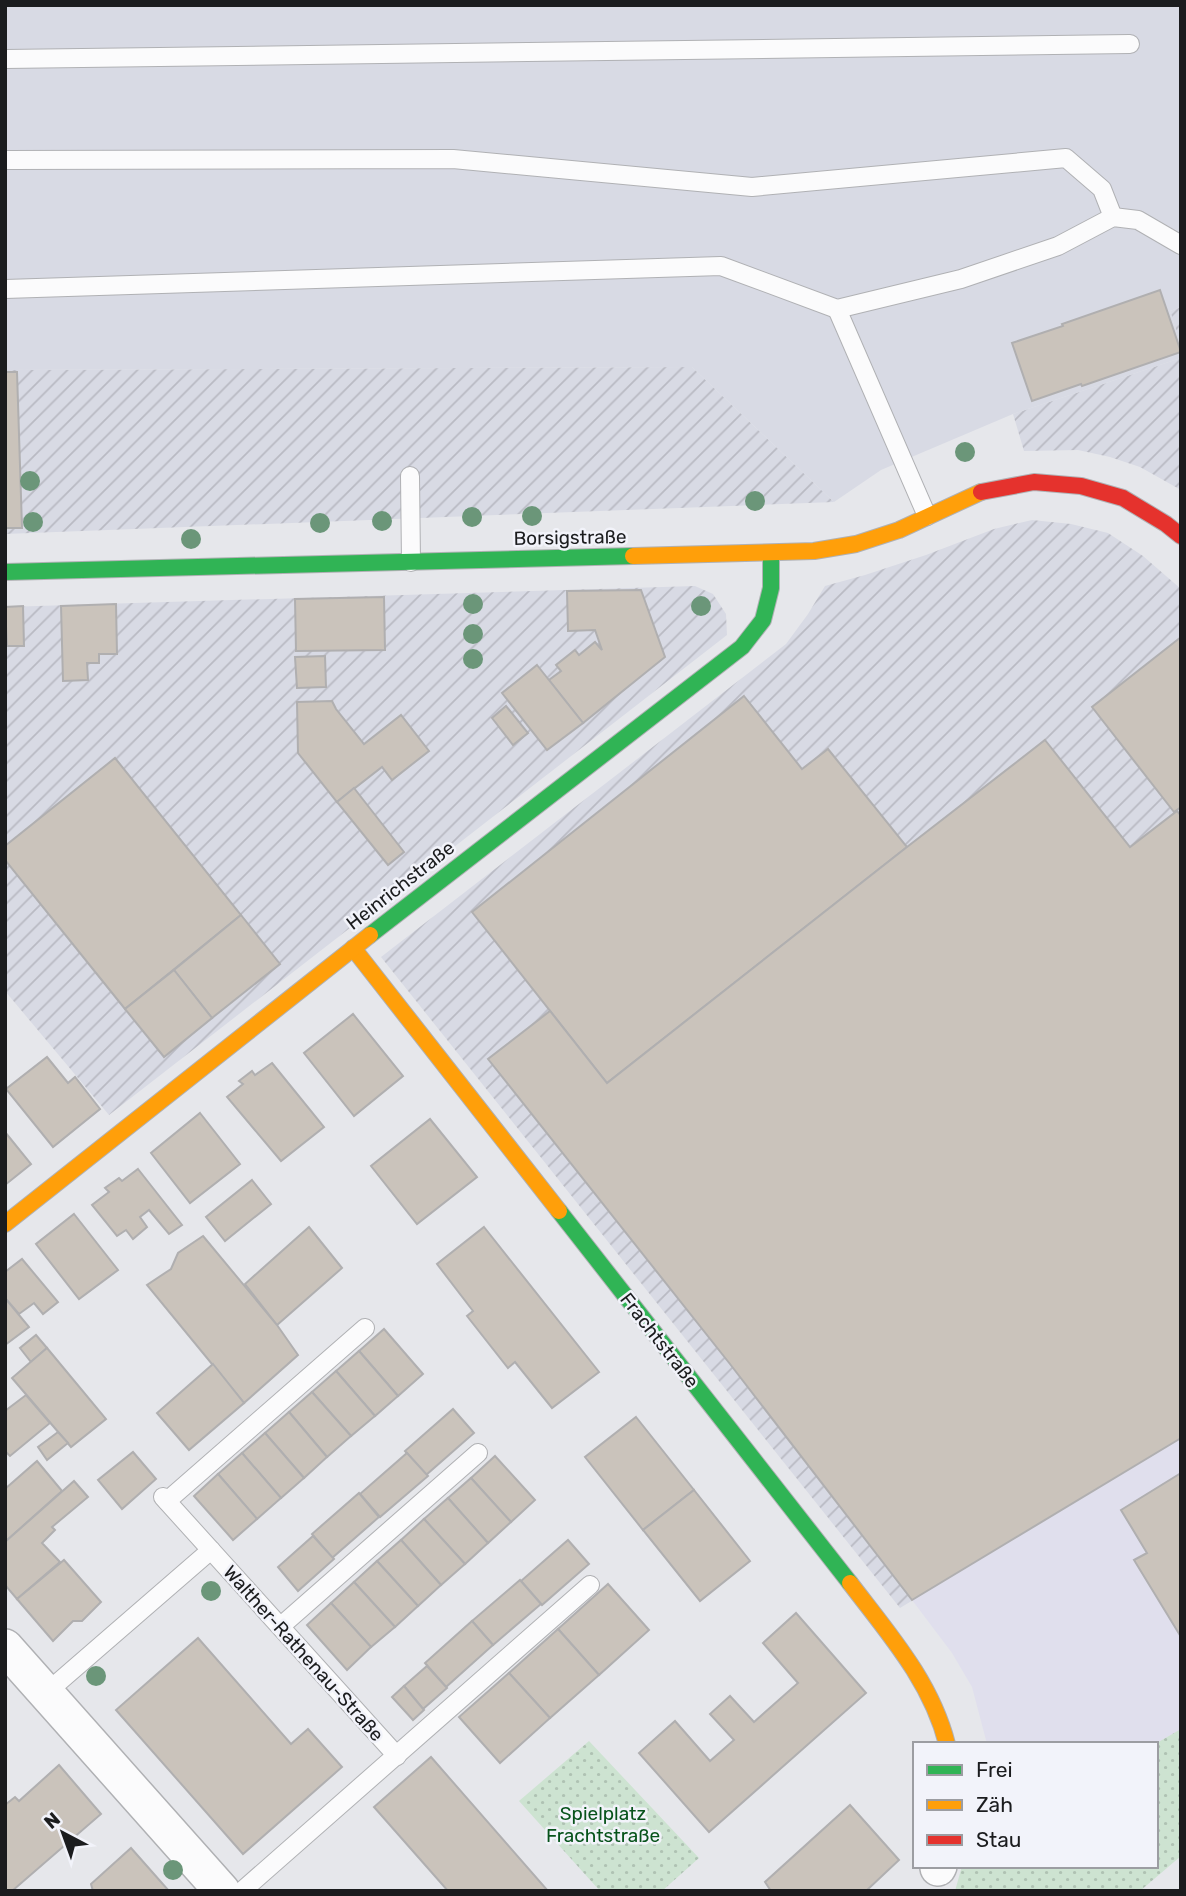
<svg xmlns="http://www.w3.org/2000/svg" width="1186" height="1896" font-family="Rubik,sans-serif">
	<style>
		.industrial { fill: url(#industrial-furrows) }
		.education { fill: #e0dfed }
		.built { fill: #d8dae4 }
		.park { fill: url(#park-dots) }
		.building { fill: #cac3bb; stroke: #b0afb0; stroke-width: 2 }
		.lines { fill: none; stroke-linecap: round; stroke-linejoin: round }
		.lane-casing { stroke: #b0b1b4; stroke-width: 20 }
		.street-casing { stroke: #b0b1b4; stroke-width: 38 }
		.fast-casing { stroke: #b0b1b4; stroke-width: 18 }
		.slow-casing { stroke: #b0b1b4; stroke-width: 18 }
		.jam-casing { stroke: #b0b1b4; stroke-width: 18 }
		.lane { stroke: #fbfbfc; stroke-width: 18 }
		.street { stroke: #fbfbfc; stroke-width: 35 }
		.fast { stroke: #30b455; stroke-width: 16 }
		.slow { stroke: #ff9f0a; stroke-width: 16 }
		.jam { stroke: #e5322d; stroke-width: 16 }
		.tree { fill: #6b9679 }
		.labels { text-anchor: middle; stroke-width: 5; stroke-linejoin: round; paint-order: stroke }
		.street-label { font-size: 19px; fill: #1b1c1e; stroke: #f2f3fa }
		.park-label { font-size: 19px; fill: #07531b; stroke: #f2f3fa }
	</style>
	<defs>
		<pattern id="industrial-furrows" width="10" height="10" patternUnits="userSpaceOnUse" patternTransform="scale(1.75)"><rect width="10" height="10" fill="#d8dae4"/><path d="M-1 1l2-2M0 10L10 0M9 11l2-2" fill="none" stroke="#b9bac3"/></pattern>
		<pattern id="park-dots" width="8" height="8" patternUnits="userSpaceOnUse" patternTransform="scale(1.75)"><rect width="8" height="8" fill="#cde3d1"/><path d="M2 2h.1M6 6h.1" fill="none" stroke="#afc2b3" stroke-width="1.8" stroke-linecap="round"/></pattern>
	</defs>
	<rect width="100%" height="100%" fill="#e6e7eb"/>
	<g class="industrial">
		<polygon points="1181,307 1181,345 1170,311"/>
		<polygon points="1181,358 1181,490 1140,467 1110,457 1078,450 1024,451 1013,414"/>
		<polygon points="692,367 834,502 5,534 5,370"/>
		<polygon points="1032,520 1071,524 1108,533 1143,556 1181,589 1181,1438 900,1608 381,957 786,644 808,614 825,586 865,575 926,555 994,529"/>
		<polygon points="695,586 713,594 726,614 727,635 109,1115 5,991 5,607"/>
	</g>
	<polygon class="education" points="1181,1438 1181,1729 1155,1744 987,1744 972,1687 952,1653 912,1600"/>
	<polygon class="built" points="5,5 1181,5 1181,307 1170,311 1181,345 1181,358 1013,414 881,470 834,502 692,367 5,370"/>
	<g class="park">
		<polygon points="1181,1729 1181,1856 1140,1891 955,1891 962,1866 1156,1866 1156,1744 1155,1744"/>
		<polygon points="589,1741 699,1858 662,1891 600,1891 519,1801"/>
	</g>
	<g class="building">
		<polygon points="1160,290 1181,352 1082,386 1081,384 1032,401 1012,343 1063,326 1062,324"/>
		<polygon points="5,372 17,372 22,528 5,528"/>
		<polygon points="641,590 665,657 583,723 549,680 561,671 556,665 575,650 579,655 595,642 602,650 595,630 568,631 567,591"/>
		<polygon points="384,597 385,650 296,651 295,599"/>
		<polygon points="116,604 117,654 99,654 99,663 87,663 88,680 63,681 61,606"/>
		<polygon points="23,606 24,646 7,646 5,607"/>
		<polygon points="1181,637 1181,807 1174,812 1092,707"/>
		<polygon points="325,656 326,687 297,688 295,657"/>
		<polygon points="537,665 583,723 547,750 502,693"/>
		<polygon points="744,696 802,769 828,749 907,847 607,1083 472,912"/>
		<polygon points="332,701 336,709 364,744 401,715 429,751 392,780 382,767 337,802 298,753 297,702"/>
		<polygon points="506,706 528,733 513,745 492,718"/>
		<polygon points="1045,740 1130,847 1177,811 1181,816 1181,1438 912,1600 730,1364 488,1059 550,1011 607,1083 907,847"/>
		<polygon points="115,758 241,915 125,1009 5,860 5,846"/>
		<polygon points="354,788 404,852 388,865 337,802"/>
		<polygon points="241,915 280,964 212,1018 174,970"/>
		<polygon points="174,970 212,1018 164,1057 125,1009"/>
		<polygon points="353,1014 403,1076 354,1116 304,1053"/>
		<polygon points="47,1057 68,1083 75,1077 100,1109 53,1147 6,1089"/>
		<polygon points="272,1063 324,1127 281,1161 227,1097 243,1084 239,1081 252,1071 255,1075"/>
		<polygon points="200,1113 240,1164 190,1203 151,1153"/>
		<polygon points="430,1119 477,1177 417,1224 371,1166"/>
		<polygon points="5,1132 31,1164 5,1185"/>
		<polygon points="138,1169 182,1225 169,1234 149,1210 140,1217 147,1227 133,1239 126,1230 117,1236 92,1205 109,1192 105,1188 119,1178 122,1181"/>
		<polygon points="252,1180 271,1204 225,1241 206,1217"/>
		<polygon points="74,1214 118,1270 79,1299 36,1244"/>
		<polygon points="309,1227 342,1268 277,1325 245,1284"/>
		<polygon points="484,1227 599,1372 552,1408 515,1362 508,1368 467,1316 473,1311 437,1264"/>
		<polygon points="203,1236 277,1325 298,1355 244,1403 147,1285 171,1269 178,1253"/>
		<polygon points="22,1259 58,1302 43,1314 34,1303 19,1314 5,1298 5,1272"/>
		<polygon points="5,1298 29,1327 5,1345"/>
		<polygon points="384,1329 423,1374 398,1396 359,1351"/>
		<polygon points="36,1335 47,1348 31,1362 20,1348"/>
		<polygon points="47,1348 106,1419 71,1447 12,1378"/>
		<polygon points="359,1351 398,1396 375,1416 336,1371"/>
		<polygon points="213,1364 244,1403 189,1450 157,1413"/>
		<polygon points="336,1371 375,1416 351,1436 312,1392"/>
		<polygon points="312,1392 351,1436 327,1457 289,1412"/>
		<polygon points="26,1395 50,1423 10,1456 5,1451 5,1411"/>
		<polygon points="453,1409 474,1433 426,1475 405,1451"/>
		<polygon points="289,1412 327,1457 304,1478 265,1433"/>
		<polygon points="636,1417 694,1490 643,1530 585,1457"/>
		<polygon points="58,1432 68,1443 47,1460 38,1447"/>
		<polygon points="265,1433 304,1478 281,1498 242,1453"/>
		<polygon points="133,1452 156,1479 122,1509 98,1480"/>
		<polygon points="242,1453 281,1498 257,1519 218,1474"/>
		<polygon points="407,1453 428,1476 380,1517 360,1494"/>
		<polygon points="495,1456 535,1500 511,1522 471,1478"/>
		<polygon points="37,1461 62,1491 5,1542 5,1489"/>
		<polygon points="1181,1473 1181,1637 1134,1560 1147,1553 1121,1510"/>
		<polygon points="218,1474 257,1519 233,1540 194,1496"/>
		<polygon points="471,1478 511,1522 488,1543 448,1498"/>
		<polygon points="74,1481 88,1497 52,1527 55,1530 42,1543 60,1562 17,1599 5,1585 5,1542"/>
		<polygon points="694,1490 750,1561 700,1601 643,1530"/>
		<polygon points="359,1493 379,1517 332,1558 312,1534"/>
		<polygon points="448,1498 488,1543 465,1564 424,1519"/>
		<polygon points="424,1519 465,1564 441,1585 401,1540"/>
		<polygon points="313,1536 334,1559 298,1591 278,1567"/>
		<polygon points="401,1540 441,1585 418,1606 377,1561"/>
		<polygon points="568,1540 589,1564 542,1605 521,1581"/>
		<polygon points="64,1560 101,1602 82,1621 73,1621 53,1641 17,1599"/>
		<polygon points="377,1561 418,1606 395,1627 354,1582"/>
		<polygon points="520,1580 541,1604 493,1645 472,1621"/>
		<polygon points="354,1582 395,1627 371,1647 331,1603"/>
		<polygon points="608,1584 649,1630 599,1675 558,1629"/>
		<polygon points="331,1603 371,1647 347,1670 307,1625"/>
		<polygon points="796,1613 866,1693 709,1832 639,1753 675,1721 710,1761 734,1740 710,1714 730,1696 754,1722 798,1683 763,1643"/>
		<polygon points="472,1621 493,1645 446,1687 425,1663"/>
		<polygon points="558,1629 599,1675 550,1718 509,1673"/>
		<polygon points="198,1638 291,1744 308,1729 342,1767 243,1854 116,1710"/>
		<polygon points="427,1666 447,1688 423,1709 404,1686"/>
		<polygon points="509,1673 550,1718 500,1763 459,1717"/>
		<polygon points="404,1686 424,1710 413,1720 392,1697"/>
		<polygon points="431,1757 548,1891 448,1891 374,1807"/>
		<polygon points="59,1765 101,1814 12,1891 5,1891 5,1805 15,1797 19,1801"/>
		<polygon points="850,1805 899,1860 866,1891 771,1891 765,1882"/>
		<polygon points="131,1848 169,1891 93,1891 91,1884"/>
	</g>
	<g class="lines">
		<g class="lane-casing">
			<g id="lane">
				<polyline points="5,59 1130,44"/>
				<polyline points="5,160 453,159 752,187 1066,158 1102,189 1113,217"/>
				<polyline points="5,289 721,266 837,309 961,279 1058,246 1113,217 1138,220 1181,245"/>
				<polyline points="837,309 927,516"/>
				<polyline points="410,476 411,562"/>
				<polyline points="163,1497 397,1756"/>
				<polyline points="167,1501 365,1328"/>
				<polyline points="281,1626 478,1453"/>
				<polyline points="46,1693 211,1550"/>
				<polyline points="242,1891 590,1585"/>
			</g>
		</g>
		<g class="street-casing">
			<g id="street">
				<polyline points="5,1647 222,1891"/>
				<polyline points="938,1868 939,1866"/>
			</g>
		</g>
		<g class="fast-casing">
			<g id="fast">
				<polyline points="5,572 633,556"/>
				<polyline points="370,935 742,647 763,620 771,588 771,553"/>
				<polyline points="559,1211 850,1583"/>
			</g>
		</g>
		<g class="slow-casing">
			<g id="slow">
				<polyline points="633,556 814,551 856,544 899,530 981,492"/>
				<polyline points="353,948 559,1211"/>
				<polyline points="5,1224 370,935"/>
				<path d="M850 1583C888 1633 931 1681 947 1744"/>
			</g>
		</g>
		<g class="jam-casing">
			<polyline id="jam" points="981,492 1034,482 1081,486 1123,498 1166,524 1181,536"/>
		</g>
		<use href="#lane" class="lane"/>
		<use href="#street" class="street"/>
		<use href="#fast" class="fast"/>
		<use href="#slow" class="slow"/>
		<use href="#jam" class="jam"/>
	</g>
	<g class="tree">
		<circle cx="965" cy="452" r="10"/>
		<circle cx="30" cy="481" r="10"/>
		<circle cx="755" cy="501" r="10"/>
		<circle cx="532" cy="516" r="10"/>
		<circle cx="472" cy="517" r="10"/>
		<circle cx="382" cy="521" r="10"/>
		<circle cx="33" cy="522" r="10"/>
		<circle cx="320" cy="523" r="10"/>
		<circle cx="191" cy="539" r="10"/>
		<circle cx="473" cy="604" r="10"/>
		<circle cx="701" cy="606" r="10"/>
		<circle cx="473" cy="634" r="10"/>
		<circle cx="473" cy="659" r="10"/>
		<circle cx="211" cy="1591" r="10"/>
		<circle cx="96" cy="1676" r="10"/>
		<circle cx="173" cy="1870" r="10"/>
	</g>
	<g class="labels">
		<g class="street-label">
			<text transform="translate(570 537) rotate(-1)" y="7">Borsigstraße</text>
			<text transform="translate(400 885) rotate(-38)" y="7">Heinrichstraße</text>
			<text transform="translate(660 1340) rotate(52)" y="7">Frachtstraße</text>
			<text transform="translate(304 1653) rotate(48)" y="7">Walther-Rathenau-Straße</text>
		</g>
		<g class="park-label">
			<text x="603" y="1820">Spielplatz<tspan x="603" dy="22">Frachtstraße</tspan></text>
		</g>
	</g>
	<rect width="1186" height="1896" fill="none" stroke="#1b1c1e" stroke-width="14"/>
	<rect x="913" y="1742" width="245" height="126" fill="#f2f3fa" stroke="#9c9da2" stroke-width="2"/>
	<rect x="927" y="1765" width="35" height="10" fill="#30b455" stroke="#9c9da2" stroke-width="2"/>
	<text x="976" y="1777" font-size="21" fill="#1b1c1e">Frei</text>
	<rect x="927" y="1800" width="35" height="10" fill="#ff9f0a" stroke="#9c9da2" stroke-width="2"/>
	<text x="976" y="1812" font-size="21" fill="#1b1c1e">Zäh</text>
	<rect x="927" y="1835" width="35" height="10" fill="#e5322d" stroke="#9c9da2" stroke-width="2"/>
	<text x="976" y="1847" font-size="21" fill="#1b1c1e">Stau</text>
	<g transform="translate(63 1833) rotate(319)" stroke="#f2f3fa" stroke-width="5" paint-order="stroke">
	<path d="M0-5L12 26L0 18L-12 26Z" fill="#1b1c1e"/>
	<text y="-10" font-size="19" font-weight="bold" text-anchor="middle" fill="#1b1c1e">N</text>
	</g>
</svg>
